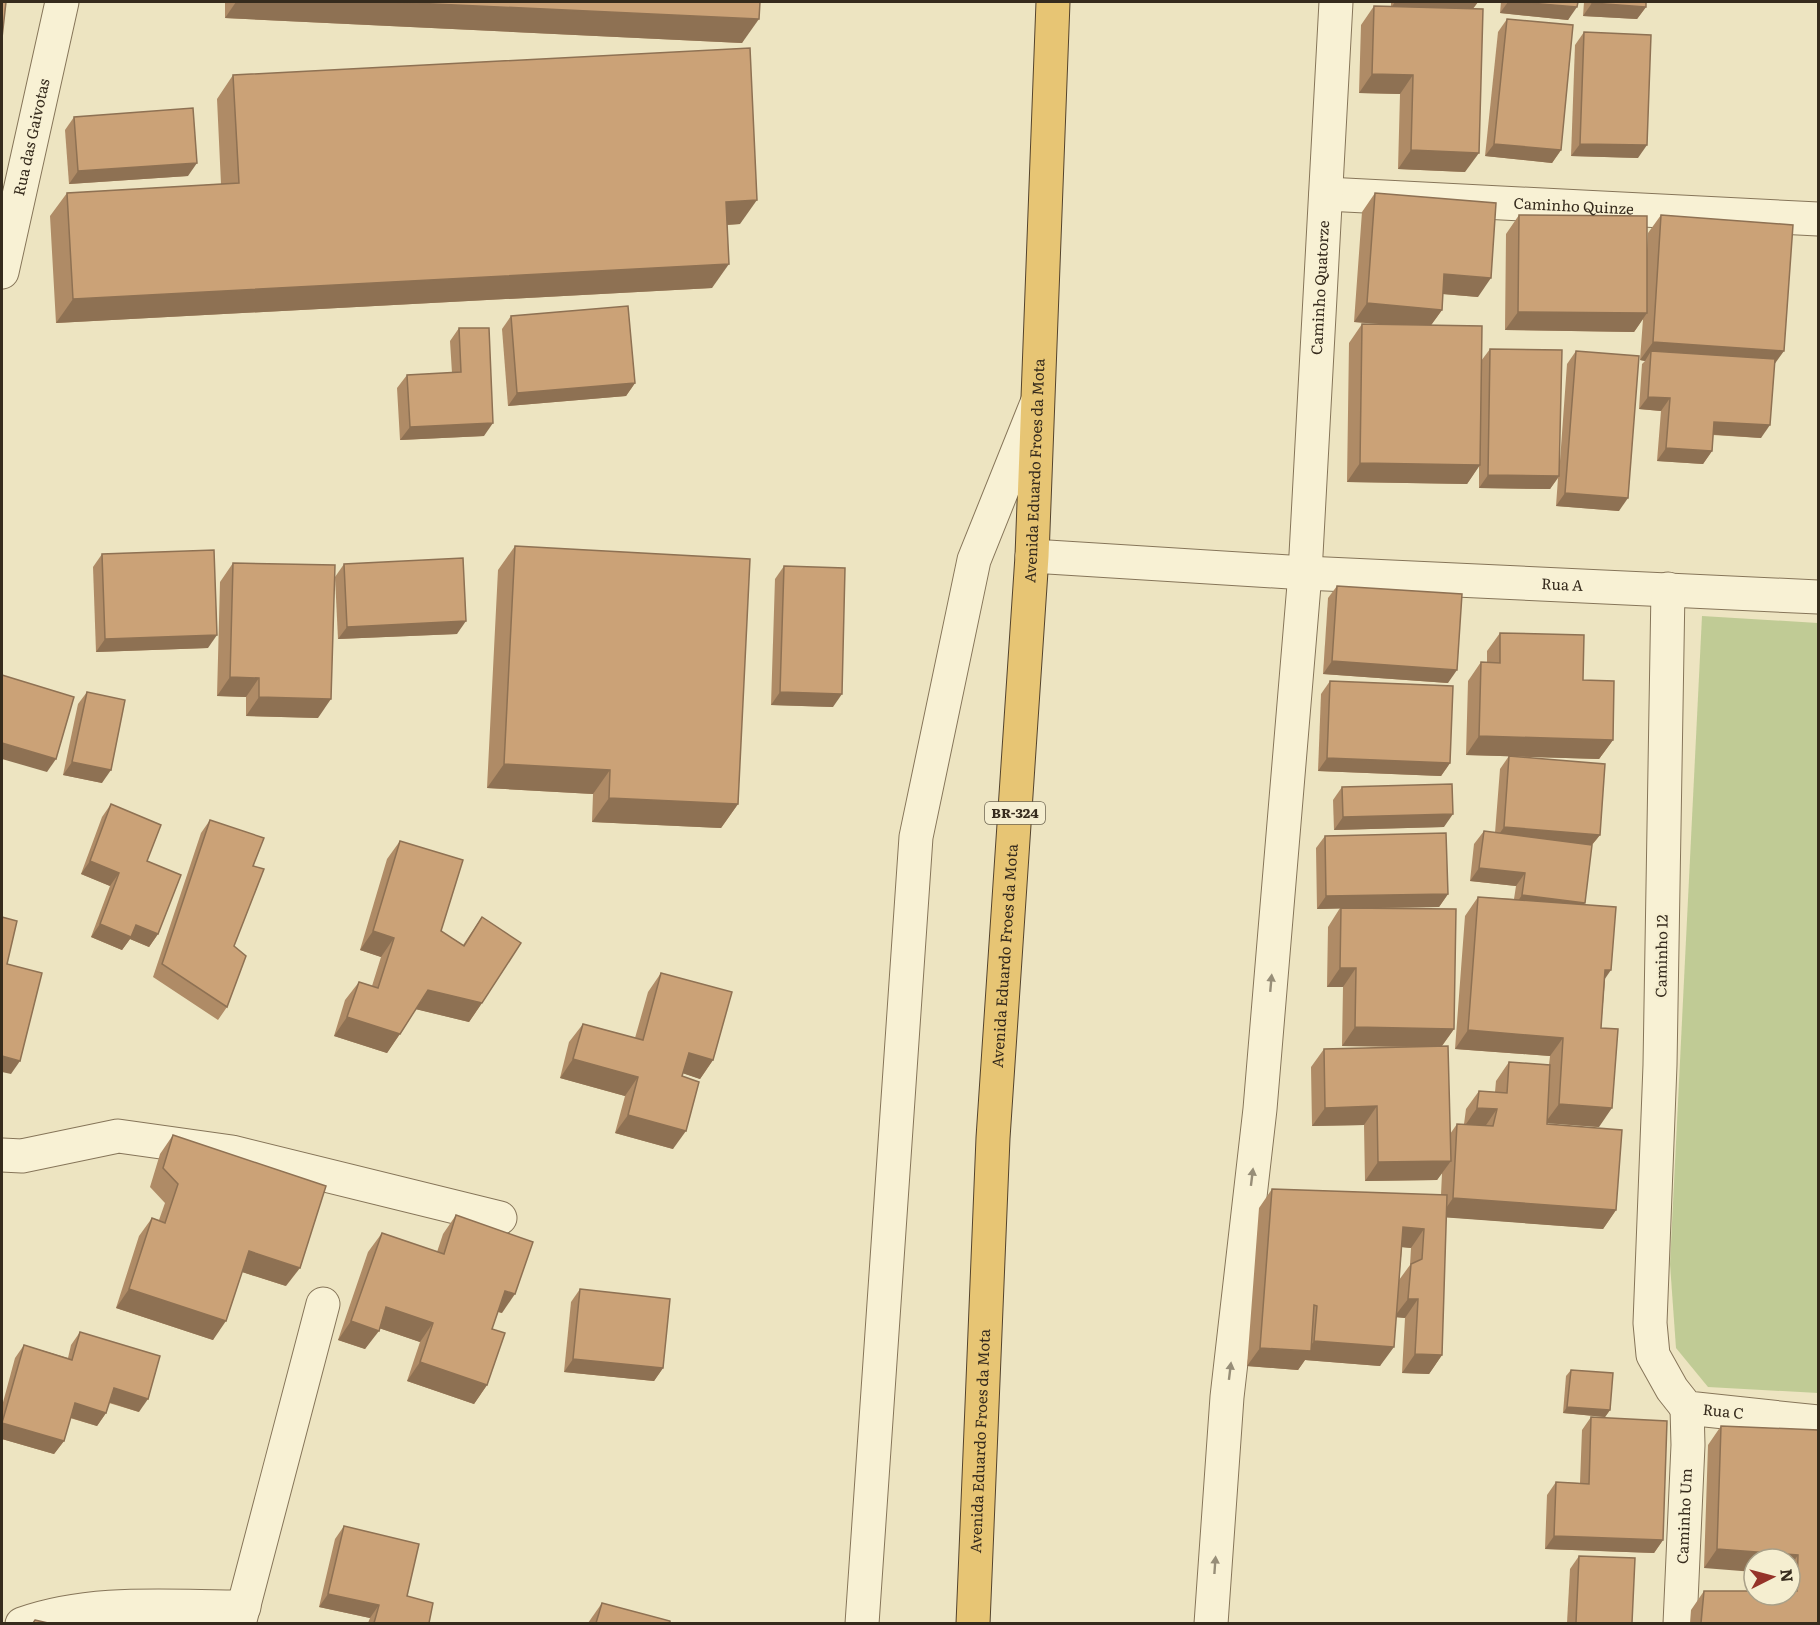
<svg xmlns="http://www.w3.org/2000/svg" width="1820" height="1625" font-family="Literata,serif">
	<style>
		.green { fill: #c0cb95 }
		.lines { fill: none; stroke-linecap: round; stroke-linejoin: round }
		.minor-casing { stroke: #867559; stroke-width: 35 }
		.trunk-casing { stroke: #54432d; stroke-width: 35 }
		.minor { stroke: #f8f1d4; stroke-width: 33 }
		.trunk { stroke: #e7c574; stroke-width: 33 }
		.wall { fill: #af8b66; fill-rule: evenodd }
		.shaded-wall { fill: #8e7153 }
		.building { fill: #cba277; stroke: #8e7153; stroke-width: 1.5 }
		.oneway { fill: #978e78 }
		.labels { text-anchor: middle; stroke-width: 5; stroke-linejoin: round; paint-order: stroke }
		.shield { fill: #f5eed0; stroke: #6f6653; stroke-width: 1.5 }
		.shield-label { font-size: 14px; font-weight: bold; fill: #362b1d }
		.street-label { font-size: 15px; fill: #362b1d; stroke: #f5eed0 }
	</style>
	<rect width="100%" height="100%" fill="#ede4c1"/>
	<polygon class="green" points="1702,616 1818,623 1818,1393 1708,1387 1676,1348 1670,1264"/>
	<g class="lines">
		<g class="minor-casing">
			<g id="minor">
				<path id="s1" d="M1326 194 1818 219"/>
				<path id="s2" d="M2 272 62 2"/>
				<path id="s3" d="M1032 556 1305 573 1818 597"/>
				<path id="s4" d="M1668 589 1660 1065 1650 1323 1653 1355 1672 1389 1687 1408 1818 1422"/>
				<polyline points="2,1155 22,1156 118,1136 232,1152 500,1218"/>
				<path d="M22 1624C92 1599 170 1607 244 1607"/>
				<polyline points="239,1624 323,1304"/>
				<polyline points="862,1624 916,837 974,560 1037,403"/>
				<path id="s5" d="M1211 1624 1227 1397 1260 1109 1305 573 1336 2"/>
				<path id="s6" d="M1680 1624 1688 1445 1687 1408"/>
			</g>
		</g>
		<g class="trunk-casing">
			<g id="trunk">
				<path id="s7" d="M973 1624 993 1138 1032 556 1053 2"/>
			</g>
		</g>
		<use href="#minor" class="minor"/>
		<use href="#trunk" class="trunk"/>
	</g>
	<g class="wall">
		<polygon points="225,2 760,2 742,43 225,18"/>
		<polygon points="1391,2 1478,2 1473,9 1465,172 1398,169 1400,94 1359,93 1361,25 1374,6 1391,6"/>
		<polygon points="1501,2 1578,2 1568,20 1500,13"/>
		<polygon points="1584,2 1646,2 1646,7 1637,19 1583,16"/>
		<polygon points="1507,19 1561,150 1552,163 1485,156 1498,32"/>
		<polygon points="1584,32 1638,158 1571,156 1575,45"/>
		<polygon points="233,75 740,224 727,225 712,288 56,323 50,216 67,193 221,184 217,99"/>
		<polygon points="74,117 188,176 69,184 65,130"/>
		<polygon points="1375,193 1478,297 1443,294 1442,310 1431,325 1481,361 1490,349 1560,461 1567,364 1576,351 1619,511 1556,506 1558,478 1550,489 1479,488 1479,466 1467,484 1347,482 1349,343 1362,324 1382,324 1354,322 1362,212"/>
		<polygon points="1519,215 1647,250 1648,233 1661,215 1775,364 1761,438 1713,435 1712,451 1703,464 1657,461 1661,411 1639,409 1642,364 1645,361 1640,360 1643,319 1634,332 1505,330 1506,234"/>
		<polygon points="511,316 635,383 626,396 508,406 502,329"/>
		<polygon points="459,328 484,436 400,440 397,388 407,375 452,373 450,341"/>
		<polygon points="515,546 738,804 721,828 592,822 593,794 487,788 498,570"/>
		<polygon points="102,554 208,648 96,652 93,567"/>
		<polygon points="233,563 318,718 246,716 246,697 217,696 220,582"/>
		<polygon points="344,564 457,634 338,639 335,577"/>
		<polygon points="784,566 833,707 771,705 775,579"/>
		<polygon points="1337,586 1448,683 1323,674 1328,598"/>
		<polygon points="1500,633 1583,680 1613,740 1599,759 1466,755 1468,681 1481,662 1487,663 1487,651"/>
		<polygon points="1330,681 1450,763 1441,776 1318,771 1321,694"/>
		<polygon points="87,692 102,783 63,775 78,704"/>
		<path d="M1509 756 1600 835 1592 845 1584 904 1605 980 1601 1028 1599 1127 1547 1123V1124L1616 1210 1603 1229 1446 1217 1442 1355 1429 1374 1402 1373 1405 1318 1396 1317 1380 1366 1305 1360 1298 1370 1247 1366 1259 1208 1272 1189 1441 1195 1442 1173 1437 1180 1365 1181 1364 1125 1312 1126 1311 1067 1324 1049 1413 1047 1342 1046 1343 987H1327L1328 927 1340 908 1317 909 1316 848 1325 836 1448 894 1439 907 1364 908 1454 1029 1442 1046 1450 1134 1457 1124H1464L1466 1109 1479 1091 1495 1092 1496 1081 1509 1062 1549 1065 1550 1056 1455 1049 1465 916 1478 897 1514 899 1516 886 1470 881 1474 844 1484 831 1495 833 1500 769ZM1402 1247 1411 1248 1410 1265 1399 1280Z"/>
		<polygon points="1342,787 1444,827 1334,830 1333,800"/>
		<polygon points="111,804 147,861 158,934 149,947 130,939 122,950 91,937 110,886 81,874 102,817"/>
		<polygon points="210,820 253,866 234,946 227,1007 218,1020 153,977 201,833"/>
		<polygon points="400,841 441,931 463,945 482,917 482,1003 469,1022 416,1009 387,1053 334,1036 345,1000 359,982 372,986 381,957 360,950 387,859"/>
		<polygon points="661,973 713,1060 700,1079 683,1073 673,1149 615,1133 625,1096 560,1078 569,1042 583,1024 635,1038 648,992"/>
		<polygon points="173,1135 286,1286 242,1272 213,1340 116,1308 139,1236 152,1218 159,1220 165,1203 150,1187 160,1154"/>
		<polygon points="456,1215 502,1313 498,1312 492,1329 487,1385 474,1404 407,1381 420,1342 379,1328 365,1349 338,1340 368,1252 382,1233 437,1252 443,1234"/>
		<polygon points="580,1289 663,1368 654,1381 564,1372 571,1302"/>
		<polygon points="80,1332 139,1412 109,1403 106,1413 97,1426 70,1418 64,1441 54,1454 2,1439 2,1406 15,1358 24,1345 68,1358 71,1345"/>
		<polygon points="1571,1370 1610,1410 1605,1417 1563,1413 1566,1376"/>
		<polygon points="1591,1417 1663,1540 1654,1553 1545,1549 1547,1495 1556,1482 1580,1483 1582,1430"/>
		<polygon points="1721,1426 1818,1430 1818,1623 1690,1623 1691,1610 1704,1591 1790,1595 1790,1559 1704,1568 1708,1445"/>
		<polygon points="344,1526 407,1596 429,1623 368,1623 370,1618 319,1607 335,1539"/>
		<polygon points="1579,1556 1632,1623 1567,1623 1570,1569"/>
		<polygon points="602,1603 670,1623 588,1623"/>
	</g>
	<g class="shaded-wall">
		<polygon points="236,2 392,2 759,19 742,43 225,18"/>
		<polygon points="1395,2 1478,2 1470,12 1391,8"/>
		<polygon points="1508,2 1519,2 1577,7 1568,20 1500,13"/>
		<polygon points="1592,3 1646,7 1637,19 1583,16"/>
		<polygon points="1372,74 1413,75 1400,94 1359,93"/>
		<polygon points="1494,144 1561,150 1552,163 1485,156"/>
		<polygon points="1580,144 1647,145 1638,158 1571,156"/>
		<polygon points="1411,150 1479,153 1465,172 1398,169"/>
		<polygon points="197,163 188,176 69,184 78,171"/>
		<polygon points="757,200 740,224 709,226 726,202"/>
		<polygon points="729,264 712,288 56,323 73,299"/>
		<polygon points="1444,274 1491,278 1478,297 1431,293"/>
		<polygon points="1367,303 1442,310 1429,328 1354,322"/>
		<polygon points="1518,312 1647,313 1634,332 1505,330"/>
		<polygon points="1653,342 1784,351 1771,369 1651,351 1645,361 1640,360"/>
		<polygon points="635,383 626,396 508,406 517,393"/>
		<polygon points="1648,397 1670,398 1661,411 1639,409"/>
		<polygon points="1714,422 1770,425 1761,438 1705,434"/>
		<polygon points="493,423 484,436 400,440 410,427"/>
		<polygon points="1666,448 1712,451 1703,464 1657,461"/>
		<polygon points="1360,463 1480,465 1467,484 1347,482"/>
		<polygon points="1488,475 1559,476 1550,489 1479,488"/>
		<polygon points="1565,493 1628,498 1619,511 1556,506"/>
		<polygon points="466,621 457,634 338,639 347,627"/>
		<polygon points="217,635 208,648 96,652 105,639"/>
		<polygon points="1332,661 1457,670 1448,683 1323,674"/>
		<polygon points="230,677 259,678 246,697 217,696"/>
		<polygon points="780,692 842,694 833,707 771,705"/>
		<polygon points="259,697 331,699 318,718 246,716"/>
		<polygon points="1479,736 1613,740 1599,759 1466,755"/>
		<polygon points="2,743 56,759 47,772 2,759"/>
		<polygon points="1327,758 1450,763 1441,776 1318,771"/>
		<polygon points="72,762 111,770 102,783 63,775"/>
		<polygon points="504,764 610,770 593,794 487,788"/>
		<polygon points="609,798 738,804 721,828 592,822"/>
		<polygon points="1453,814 1444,827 1334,830 1343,817"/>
		<polygon points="1504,827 1600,835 1590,847 1495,840"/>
		<polygon points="90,861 119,873 110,886 81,874"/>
		<polygon points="1479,868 1525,873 1516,886 1470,881"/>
		<polygon points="1448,894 1439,907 1317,909 1326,896"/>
		<polygon points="1522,895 1585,903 1576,916 1513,908"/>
		<polygon points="100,924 136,925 158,934 149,947 130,939 122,950 91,937"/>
		<polygon points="373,931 394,938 381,957 360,950"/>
		<polygon points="1340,968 1356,968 1343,987 1327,987"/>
		<polygon points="1605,970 1611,970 1598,989"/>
		<polygon points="428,990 482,1003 469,1022 415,1009"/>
		<polygon points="347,1017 400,1034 387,1053 334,1036"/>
		<polygon points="1355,1027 1454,1029 1441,1047 1342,1046"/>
		<polygon points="1468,1030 1563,1038 1550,1056 1455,1049"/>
		<polygon points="689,1053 713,1060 700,1079 676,1071"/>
		<polygon points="2,1056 20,1061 11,1074 2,1072"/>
		<polygon points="573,1059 638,1077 625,1096 560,1078"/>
		<polygon points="1559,1104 1612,1108 1599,1127 1545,1123"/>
		<polygon points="1377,1106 1364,1125 1312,1126 1325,1108"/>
		<polygon points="1477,1108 1497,1109 1484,1128 1464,1127"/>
		<polygon points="628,1115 686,1131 673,1149 615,1133"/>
		<polygon points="1451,1161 1437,1180 1365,1181 1378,1162"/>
		<polygon points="1453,1198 1616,1210 1603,1229 1440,1217"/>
		<polygon points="1403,1227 1424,1229 1411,1248 1390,1246"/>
		<polygon points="249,1251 300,1268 286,1286 236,1270"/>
		<polygon points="129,1289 226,1321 213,1340 116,1308"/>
		<polygon points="505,1291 515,1294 502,1313 492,1310"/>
		<polygon points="1408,1299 1418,1299 1405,1318 1394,1317"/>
		<polygon points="386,1307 433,1323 420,1342 373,1326"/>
		<polygon points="351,1321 379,1331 365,1349 338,1340"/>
		<polygon points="1314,1341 1394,1347 1380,1366 1305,1360 1298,1370 1247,1366 1260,1348 1307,1351"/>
		<polygon points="1415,1354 1442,1355 1429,1374 1402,1373"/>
		<polygon points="573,1359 663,1368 654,1381 564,1372"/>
		<polygon points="420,1362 487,1385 474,1404 407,1381"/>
		<polygon points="114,1388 148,1399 139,1412 105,1401"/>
		<polygon points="75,1403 106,1413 97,1426 65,1416"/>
		<polygon points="1567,1407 1610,1410 1605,1417 1563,1413"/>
		<polygon points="2,1423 64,1441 54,1454 2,1439"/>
		<polygon points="1554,1536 1663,1540 1654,1553 1545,1549"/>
		<polygon points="1717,1549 1798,1555 1790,1567 1790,1559 1754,1559 1754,1572 1704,1568"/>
		<polygon points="328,1594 379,1605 370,1618 319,1607"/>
	</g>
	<g class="building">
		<polygon points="2,2 6,2 2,38"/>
		<polygon points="392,2 760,2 759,19"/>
		<polygon points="1519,2 1578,2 1577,7"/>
		<polygon points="1592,2 1646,2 1646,7 1592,3"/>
		<polygon points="1374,6 1483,9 1479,153 1411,150 1413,75 1372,74"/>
		<polygon points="1507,19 1573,25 1561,150 1494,144"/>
		<polygon points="1584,32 1651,35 1647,145 1580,144"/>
		<polygon points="750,48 757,200 726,202 729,264 73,299 67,193 239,183 233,75"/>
		<polygon points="193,108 197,163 78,171 74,117"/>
		<polygon points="1375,193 1496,203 1491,278 1444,274 1442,310 1367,303"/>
		<polygon points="1519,215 1647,216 1647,313 1518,312"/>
		<polygon points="1661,215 1793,225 1784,351 1653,342"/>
		<polygon points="628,306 635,383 517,393 511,316"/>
		<polygon points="1362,324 1482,326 1480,465 1360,463"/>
		<polygon points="459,328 489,328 493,423 410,427 407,375 461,372"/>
		<polygon points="1490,349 1562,350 1559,476 1488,475"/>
		<polygon points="1576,351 1639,356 1628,498 1565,493"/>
		<polygon points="1651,351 1775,359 1770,425 1714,422 1712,451 1666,448 1670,398 1648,397"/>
		<polygon points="515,546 750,559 738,804 609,798 610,770 504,764"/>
		<polygon points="214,550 217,635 105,639 102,554"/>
		<polygon points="463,558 466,621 347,627 344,564"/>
		<polygon points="233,563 335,565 331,699 259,697 259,678 230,677"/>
		<polygon points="784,566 845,568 842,694 780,692"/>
		<polygon points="1337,586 1462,594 1457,670 1332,661"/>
		<polygon points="1500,633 1584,635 1583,680 1614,681 1613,740 1479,736 1481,662 1500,663"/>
		<polygon points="2,675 74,697 56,759 2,743"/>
		<polygon points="1330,681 1453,686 1450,763 1327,758"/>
		<polygon points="87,692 125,700 111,770 72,762"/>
		<polygon points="1509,756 1605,764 1600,835 1504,827"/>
		<polygon points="1452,784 1453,814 1343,817 1342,787"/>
		<polygon points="111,804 161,825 147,861 181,875 158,934 136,925 131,937 100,924 119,873 90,861"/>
		<polygon points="210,820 264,838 253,866 264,869 234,946 246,956 227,1007 162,964"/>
		<polygon points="1484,831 1592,845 1585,903 1522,895 1525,873 1479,868"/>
		<polygon points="1446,833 1448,894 1326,896 1325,836"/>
		<polygon points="400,841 463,860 441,931 464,946 482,917 521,943 482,1003 428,990 400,1034 347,1017 359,982 378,988 394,938 373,931"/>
		<polygon points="1478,897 1616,907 1611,970 1605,970 1601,1028 1618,1029 1612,1108 1559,1104 1563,1038 1468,1030"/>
		<polygon points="1341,908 1456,909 1454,1029 1355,1027 1356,968 1340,968"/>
		<polygon points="2,917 17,921 7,964 42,973 20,1061 2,1056"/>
		<polygon points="661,973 732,992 713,1060 689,1053 682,1076 699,1082 686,1131 628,1115 638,1077 573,1059 583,1024 643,1040"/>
		<polygon points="1448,1046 1451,1161 1378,1162 1377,1106 1325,1108 1324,1049"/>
		<polygon points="1509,1062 1550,1065 1547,1124 1622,1130 1616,1210 1453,1198 1457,1124 1493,1126 1497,1109 1477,1108 1479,1091 1507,1093"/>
		<polygon points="173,1135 326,1186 300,1268 249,1251 226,1321 129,1289 152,1218 165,1223 178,1184 163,1168"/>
		<polygon points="1272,1189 1447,1195 1442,1355 1415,1354 1418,1299 1408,1299 1411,1264 1422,1259 1424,1229 1403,1227 1394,1347 1314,1341 1317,1306 1314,1305 1311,1351 1260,1348"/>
		<polygon points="456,1215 533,1242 515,1294 505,1291 492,1329 505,1333 487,1385 420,1362 433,1323 386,1307 379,1331 351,1321 382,1233 444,1254"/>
		<polygon points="580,1289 670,1299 663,1368 573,1359"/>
		<polygon points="80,1332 160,1356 148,1399 114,1388 106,1413 75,1403 64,1441 2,1423 24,1345 72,1360"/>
		<polygon points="1571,1370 1613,1373 1610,1410 1567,1407"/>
		<polygon points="1591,1417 1667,1421 1663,1540 1554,1536 1556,1482 1589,1484"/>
		<polygon points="1721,1426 1818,1430 1818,1623 1701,1623 1704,1591 1754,1591 1754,1595 1790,1595 1790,1591 1797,1591 1798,1555 1717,1549"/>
		<polygon points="344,1526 419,1544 407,1596 433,1603 429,1623 374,1623 379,1605 328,1594"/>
		<polygon points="1579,1556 1635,1558 1632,1623 1576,1623"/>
		<polygon points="602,1603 670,1621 670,1623 596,1623"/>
		<polygon points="35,1620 48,1623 33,1623"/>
	</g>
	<defs><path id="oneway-solid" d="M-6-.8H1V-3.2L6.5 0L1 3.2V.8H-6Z" transform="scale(1.5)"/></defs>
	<g class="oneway">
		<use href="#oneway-solid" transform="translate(1271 983) rotate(-85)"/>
		<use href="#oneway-solid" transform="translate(1252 1177) rotate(-83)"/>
		<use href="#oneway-solid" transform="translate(1230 1371) rotate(-83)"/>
		<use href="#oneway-solid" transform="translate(1215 1565) rotate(-86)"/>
	</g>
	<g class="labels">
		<rect class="shield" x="985" y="802" width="60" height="22" rx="4.5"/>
		<g class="shield-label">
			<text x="1015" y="818">BR-324</text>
		</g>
		<g class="street-label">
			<text dy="5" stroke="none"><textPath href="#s2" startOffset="138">Rua das Gaivotas</textPath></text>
			<text dy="5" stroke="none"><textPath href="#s1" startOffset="248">Caminho Quinze</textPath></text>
			<text dy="5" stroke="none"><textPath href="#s5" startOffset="1341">Caminho Quatorze</textPath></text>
			<text dy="5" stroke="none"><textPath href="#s7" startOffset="1155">Avenida Eduardo Froes da Mota</textPath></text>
			<text dy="5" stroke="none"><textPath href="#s3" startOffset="531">Rua A</textPath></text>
			<text dy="5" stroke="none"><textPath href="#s7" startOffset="669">Avenida Eduardo Froes da Mota</textPath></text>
			<text transform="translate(1662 956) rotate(-89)" y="5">Caminho 12</text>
			<text dy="5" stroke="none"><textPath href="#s4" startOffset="866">Rua C</textPath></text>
			<text dy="5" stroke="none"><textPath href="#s7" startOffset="183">Avenida Eduardo Froes da Mota</textPath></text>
			<text dy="5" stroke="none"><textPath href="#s6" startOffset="108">Caminho Um</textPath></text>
		</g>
	</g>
	<rect width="1820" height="1625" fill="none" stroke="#362b1d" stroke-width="6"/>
	<g transform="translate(1772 1577) rotate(84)"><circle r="28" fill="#f5eed0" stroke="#a9a088" stroke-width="1.5"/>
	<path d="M0-4.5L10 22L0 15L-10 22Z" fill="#953329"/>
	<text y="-9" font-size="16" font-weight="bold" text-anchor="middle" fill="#362b1d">N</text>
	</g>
</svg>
